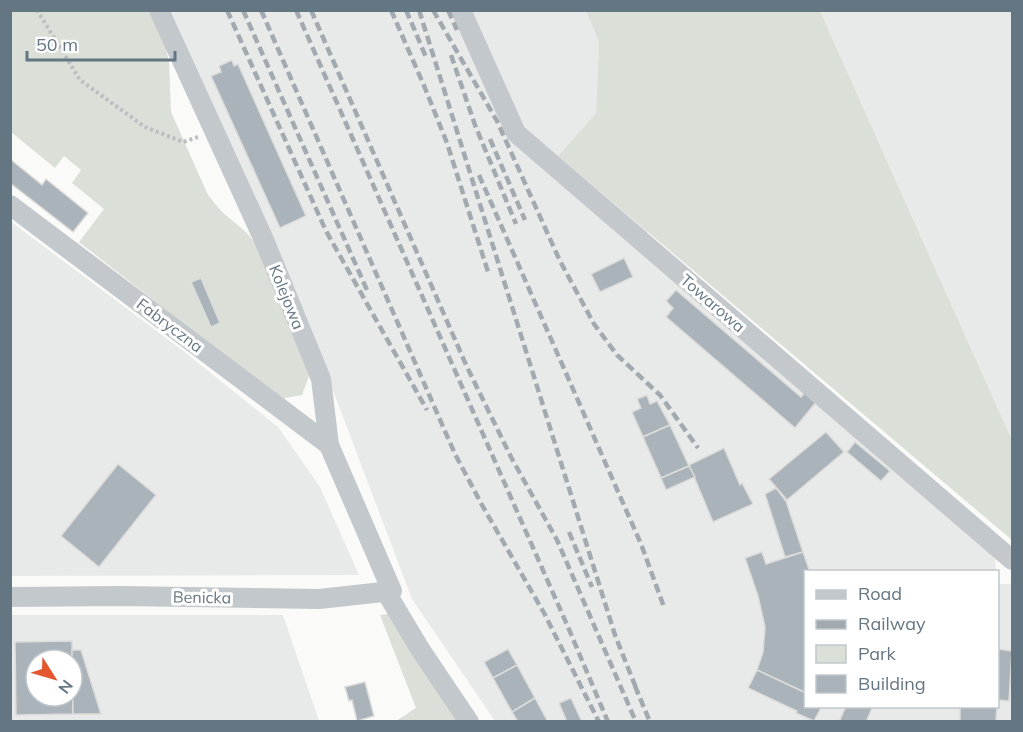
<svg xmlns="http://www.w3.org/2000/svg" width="1023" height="732" font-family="Mulish,sans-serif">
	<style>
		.built { fill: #e8e9e9; fill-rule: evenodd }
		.green { fill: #dadfd7 }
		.building { fill: #aab3b9; stroke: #dcdcda; stroke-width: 1.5; fill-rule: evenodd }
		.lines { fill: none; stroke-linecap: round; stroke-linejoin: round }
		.path { stroke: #bbbfc2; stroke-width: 4; stroke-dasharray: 3 3; stroke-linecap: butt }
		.minor { stroke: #c3c8cc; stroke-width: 20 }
		.rail { stroke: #a2aab0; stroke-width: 4.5; stroke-dasharray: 9 4.5; stroke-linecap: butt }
		.labels { text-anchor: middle; stroke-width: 6; stroke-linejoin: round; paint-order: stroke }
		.street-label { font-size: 16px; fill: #657683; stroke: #fff }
	</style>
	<rect width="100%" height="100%" fill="#fafaf8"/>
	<g class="built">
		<polygon points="171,11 586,11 599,42 596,113 558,156 647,231 651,262 995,549 996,571 806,572 806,706 998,706 998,584 1012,584 1012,721 495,721 412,599 304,314"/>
		<polygon points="820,11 1012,11 1012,440 916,225"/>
		<polygon points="10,221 182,350 278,427 320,487 359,575 11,576"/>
		<path d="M10 615H283L319 721H11ZM36 660H72V696H36Z"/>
	</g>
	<g class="green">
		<polygon points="10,11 149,11 166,48 169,62 171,112 208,195 222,212 246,232 255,243 309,376 302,395 280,399 79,242 104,209 72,183 81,170 64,156 55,168 11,132"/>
		<polygon points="586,11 820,11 1012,440 1012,540 558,156 596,113 599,42"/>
		<polygon points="388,614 463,721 396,721 416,708 380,615"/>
	</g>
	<g class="building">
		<polygon points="232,60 234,66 238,64 306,216 280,228 211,76 221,72 219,66"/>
		<polygon points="10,159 42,185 46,179 88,213 73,232 10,183"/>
		<polygon points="624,258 633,277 600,292 591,274"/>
		<polygon points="201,278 220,323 211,327 191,282"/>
		<polygon points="676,290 801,397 806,391 817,401 795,428 666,317 673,308 666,301"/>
		<polygon points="647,395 650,404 657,401 670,425 643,437 632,412 641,408 637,399"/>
		<polygon points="670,425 689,466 661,478 643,437"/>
		<polygon points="826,432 844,452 787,500 769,479"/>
		<polygon points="855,442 890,471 881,481 847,452"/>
		<polygon points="724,448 740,485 742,483 753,504 713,522 689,465"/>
		<polygon points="118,464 156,495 99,567 61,536"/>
		<polygon points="689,466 695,477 666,490 661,478"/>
		<polygon points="776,488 786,501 803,552 785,557 765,494"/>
		<polygon points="762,552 766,564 803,552 810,572 806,572 806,693 757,670 763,652 765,627 758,596 745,558"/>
		<path d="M72 641 73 714 16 715 15 642ZM36 660H72V696H36Z"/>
		<polygon points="508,649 517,665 493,678 484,662"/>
		<polygon points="998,649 1012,651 1009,701 998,700"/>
		<polygon points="72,650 81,650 101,714 73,714"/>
		<polygon points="517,665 535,698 512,712 493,678"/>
		<polygon points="757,670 806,693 806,706 822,706 814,721 796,713 797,711 748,688"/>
		<polygon points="365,682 374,716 357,721 352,700 349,701 345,687"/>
		<polygon points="535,698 548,722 518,722 512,712"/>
		<polygon points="571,698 582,722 567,722 559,703"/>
		<polygon points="846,706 873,706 866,722 839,722"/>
		<polygon points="960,706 997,706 996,722 960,722"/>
	</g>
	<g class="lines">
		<polyline class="path" points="37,10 80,80 145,127 183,142 198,137"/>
		<g class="minor">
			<polyline points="461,10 516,133 1012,560"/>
			<polyline points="10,205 329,445"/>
			<polyline points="386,592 420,649 469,722"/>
			<polyline points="10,597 120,596 319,599 392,591 329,445 321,379 264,240 159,10"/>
		</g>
		<g class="rail">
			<polyline points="227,10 326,231 427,410"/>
			<polyline points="243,10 367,290"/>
			<polyline points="261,10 455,454 482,505 544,613 599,722"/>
			<polyline points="296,10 568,627 608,722"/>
			<polyline points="311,10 467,367 511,457 557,540 636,722"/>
			<polyline points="391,10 425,88 447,143 489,275"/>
			<polyline points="406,10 426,57"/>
			<polyline points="419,10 615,635 638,693"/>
			<polyline points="433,10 497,121 560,261 594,324 617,355 660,395 698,448"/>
			<polyline points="448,10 457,30"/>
			<polyline points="451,55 475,125 516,224"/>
			<polyline points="490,139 525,220"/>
			<polyline points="479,175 641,544 664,607"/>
			<polyline points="569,532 592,587"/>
			<polyline points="635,686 650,722"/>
		</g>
	</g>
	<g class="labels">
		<g class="street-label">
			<text transform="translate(287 297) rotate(68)" y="6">Kolejowa</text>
			<text transform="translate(713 303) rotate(41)" y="6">Towarowa</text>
			<text transform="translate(170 325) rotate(37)" y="6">Fabryczna</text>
			<text transform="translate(202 597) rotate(1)" y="6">Benicka</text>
		</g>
	</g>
	<rect width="1023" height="732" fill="none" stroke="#657683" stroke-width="24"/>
	<rect x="804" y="570" width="195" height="138" fill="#ffffff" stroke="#c1c8cd" stroke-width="1.5"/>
	<rect x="816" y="590" width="30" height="9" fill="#c3c8cc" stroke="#c1c8cd" stroke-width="1.5"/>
	<text x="858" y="600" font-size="18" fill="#657683">Road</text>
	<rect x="816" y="620" width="30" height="9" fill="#a2aab0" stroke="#c1c8cd" stroke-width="1.5"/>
	<text x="858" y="630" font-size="18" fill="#657683">Railway</text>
	<rect x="816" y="645" width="30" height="18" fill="#dadfd7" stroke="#c1c8cd" stroke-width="1.5"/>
	<text x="858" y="660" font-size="18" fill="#657683">Park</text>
	<rect x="816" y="675" width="30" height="18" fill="#aab3b9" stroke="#c1c8cd" stroke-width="1.5"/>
	<text x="858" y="690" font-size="18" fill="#657683">Building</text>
	<g transform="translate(54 678) rotate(127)"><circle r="28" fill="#ffffff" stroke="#c1c8cd" stroke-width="1.5"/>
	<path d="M0-4.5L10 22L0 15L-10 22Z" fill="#e4572e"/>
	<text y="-9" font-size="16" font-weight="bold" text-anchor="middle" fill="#657683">N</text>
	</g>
	<path d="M27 51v9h148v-9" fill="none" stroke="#657683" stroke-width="3"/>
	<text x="36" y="51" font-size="18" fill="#657683" stroke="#ffffff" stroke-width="4.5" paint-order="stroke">50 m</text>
</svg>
